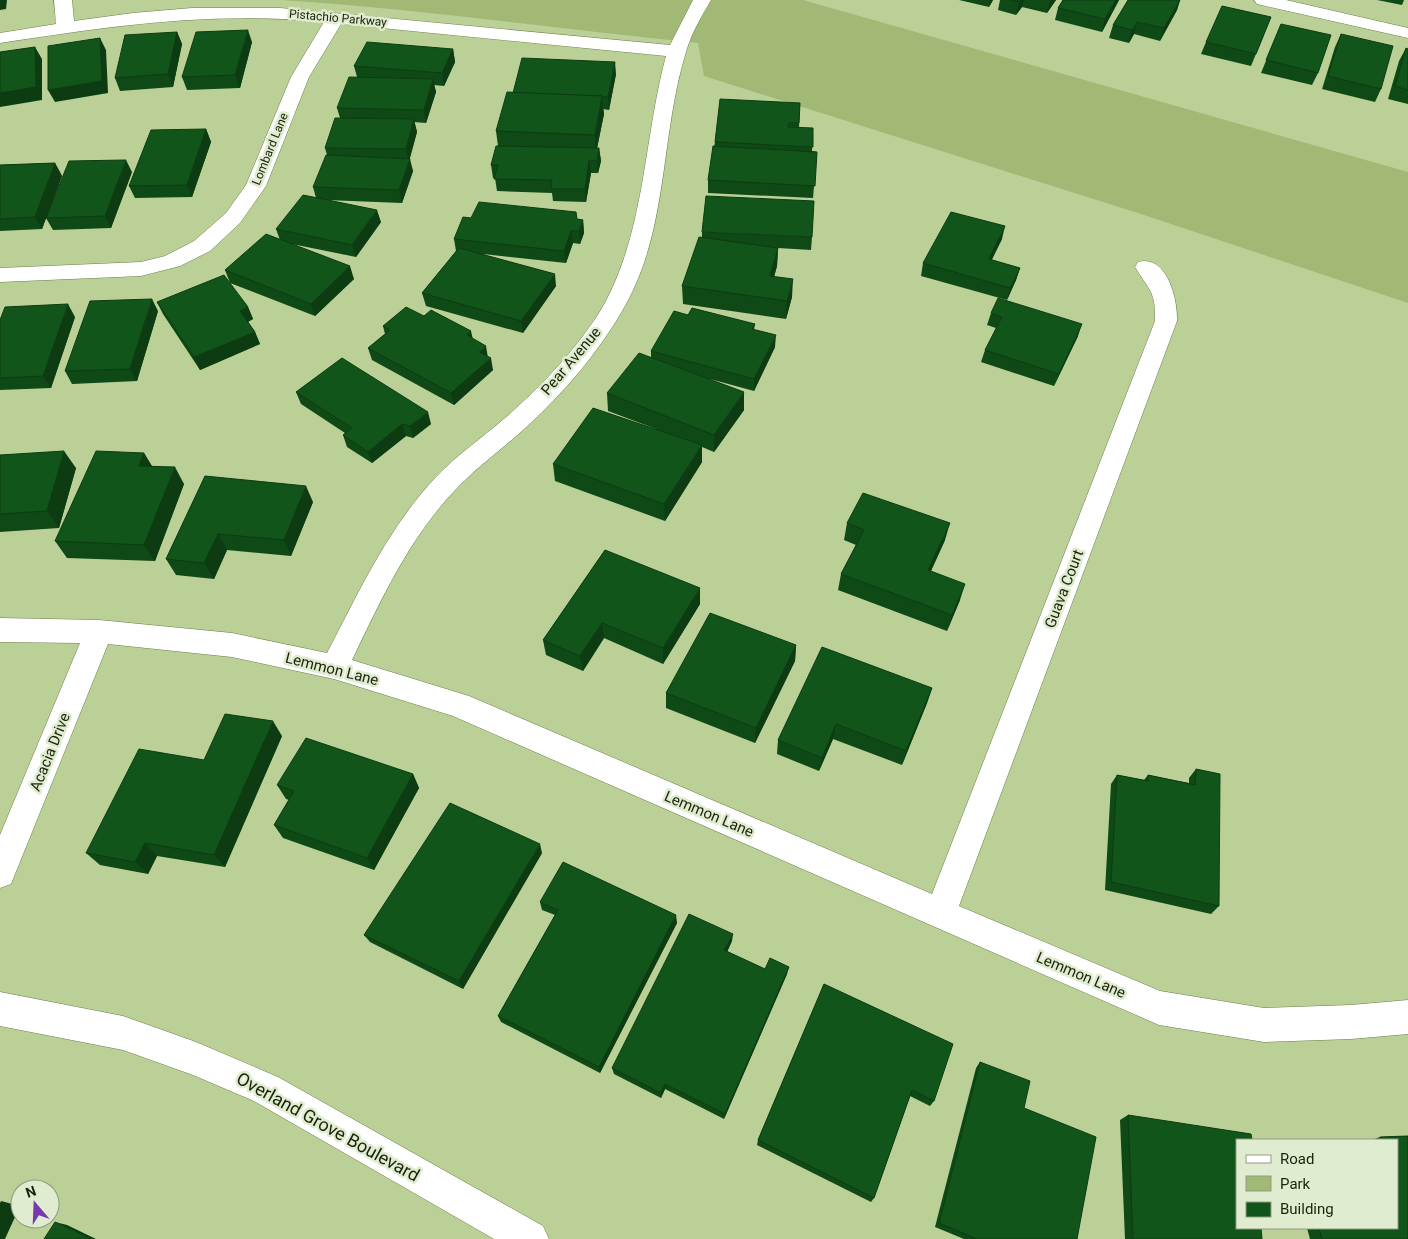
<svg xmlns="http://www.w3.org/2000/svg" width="1408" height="1239" font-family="Roboto,sans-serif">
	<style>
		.green { fill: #a1b975 }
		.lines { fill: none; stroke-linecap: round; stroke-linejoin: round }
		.street-casing { stroke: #6b7f49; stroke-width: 1 }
		.street { fill: #fff; fill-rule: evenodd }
		.wall { fill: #0f4916 }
		.shaded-wall { fill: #0d3c12 }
		.building { fill: #12551a; stroke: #0d3c12 }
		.labels { text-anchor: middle; stroke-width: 5; stroke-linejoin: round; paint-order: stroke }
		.far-street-label { font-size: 12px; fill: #1a220b; stroke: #e0eccf }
		.street-label { font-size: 15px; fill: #1a220b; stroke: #e0eccf }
		.near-street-label { font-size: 18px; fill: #1a220b; stroke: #e0eccf }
	</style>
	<rect width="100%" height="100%" fill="#bad096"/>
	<path class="green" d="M281 0H803L1408 172V303L1141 214 704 76 698 43C559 29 420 9 281 0Z"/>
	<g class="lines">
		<g class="street-casing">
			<g id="street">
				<path d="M54 0H72L74 21 133 13 192 8H280L670 45 693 0H711C701 17 691 34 686 52 660 136 669 226 626 304 600 351 563 394 523 430 501 450 477 467 456 489 409 538 381 600 352 660L469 696 932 894 1155 321C1156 291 1149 290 1135 267L1138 262C1167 254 1178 300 1177 321L959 906 1160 991 1264 1008 1351 1005 1408 1000V1034L1351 1039 1264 1042 1159 1025 453 716 334 679 232 657 108 644 11 884 0 888V835L80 643 0 642V618L99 620 232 633 327 653C359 592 388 528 436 477 457 455 482 438 505 418 541 387 583 343 606 301 646 224 644 137 666 56L341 24 309 77 266 186 240 223 210 251 180 266 141 276 0 282V268L141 262 165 256 194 241 226 213 246 185 291 77 324 22C210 11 112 26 0 43V33L56 24Z"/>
				<polygon points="1254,0 1286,0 1408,28 1408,38 1257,4"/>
				<polygon points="0,992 123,1016 196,1042 278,1077 543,1226 549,1239 494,1239 254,1101 193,1075 123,1050 0,1026"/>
			</g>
		</g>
		<use href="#street" class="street"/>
	</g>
	<g class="wall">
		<polygon points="959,0 993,0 989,7"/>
		<polygon points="1000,0 1056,0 1047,13 1022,7 1016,15 998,10"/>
		<polygon points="1063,0 1119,0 1102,32 1055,20 1058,8"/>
		<polygon points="1128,0 1180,0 1177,10 1160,41 1134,34 1129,43 1109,38 1113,25"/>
		<polygon points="1377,0 1404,0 1402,5"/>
		<polygon points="1271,17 1251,66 1201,54 1206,42"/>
		<polygon points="1281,24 1318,73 1312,85 1261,73"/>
		<polygon points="177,32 182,44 173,87 120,91 115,78"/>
		<polygon points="1341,34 1381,89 1375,102 1322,89 1335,47"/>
		<polygon points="252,42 240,88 187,90 182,77"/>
		<polygon points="1406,48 1408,49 1408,104 1388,99 1399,61"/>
		<polygon points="453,49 455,62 444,86 434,85 436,92 426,123 414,122 417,132 409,159 413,171 402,203 326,200 381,222 356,257 292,244 354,279 315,316 230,283 225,270 280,240 276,229 316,198 313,187 327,155 325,148 340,118 337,108 357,77 354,66"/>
		<polygon points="616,74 609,110 603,109 604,114 597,148 599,148 601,161 598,173 591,173 586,202 553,201 552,193 497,191 495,178 493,178 491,165 498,146 496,131 513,93"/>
		<polygon points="800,103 799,128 813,128 812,151 817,152 813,198 708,193 708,180 715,142"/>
		<polygon points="206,129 211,142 192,197 135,198 129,186"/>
		<polygon points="55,163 62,176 48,214 132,172 111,228 53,230 46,218 42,229 0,231 0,165"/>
		<polygon points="471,218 577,219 583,220 584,233 580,244 573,243 566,263 483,254 556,286 523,333 426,306 422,293 456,251 454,239"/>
		<polygon points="702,232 812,237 811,250 778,248 777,266 774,277 792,297 786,319 683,304 682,286 702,237"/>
		<polygon points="1002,239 991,260 1020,268 1016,280 1007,300 921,276 923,263"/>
		<polygon points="157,302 248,307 253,319 248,322 255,332 260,344 200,370 163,314"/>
		<polygon points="158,311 137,381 72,384 65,371"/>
		<polygon points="991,313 1078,336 1054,386 981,362 985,350 996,328 987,325"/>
		<polygon points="688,315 755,324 754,330 775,347 754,391 710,379 744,410 714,452 702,447 702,462 665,521 555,481 553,464 656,429 608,411 607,393 651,357 651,351"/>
		<polygon points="424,316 473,339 493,370 454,405 372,360 368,348 385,334 383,326"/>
		<polygon points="75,317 51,388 0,390 0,320"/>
		<polygon points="296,392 431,424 413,438 406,436 372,463 347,447 343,435 345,433 301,404"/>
		<polygon points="144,453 152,466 184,484 155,561 67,558 55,541"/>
		<polygon points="0,455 76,468 59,528 0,532"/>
		<polygon points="205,476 313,502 291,556 227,550 214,579 176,575 166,559"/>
		<polygon points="847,523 945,540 931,571 960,600 947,631 838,590 841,574 856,545 844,540"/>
		<polygon points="605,550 700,604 663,664 604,638 583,671 546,655 543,640"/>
		<polygon points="796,645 795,661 755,743 666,708 666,693"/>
		<polygon points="932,688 927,703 902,765 833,739 819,771 777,754 778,740"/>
		<polygon points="282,736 225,867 157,856 148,874 100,865 86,853 204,760"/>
		<polygon points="1196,769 1219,906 1211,914 1105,890 1111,784 1117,775 1144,780 1148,775 1189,783 1189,778"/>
		<polygon points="413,774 419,788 374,870 283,838 274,825 289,800 286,799 277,785"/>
		<polygon points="542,853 463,989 370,942 364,935"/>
		<polygon points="540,902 677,923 600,1073 501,1022 498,1016 555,915 542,910"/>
		<polygon points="732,941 727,952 765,969 787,974 724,1119 665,1089 661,1098 614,1074 612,1068"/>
		<polygon points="824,984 934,1101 930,1106 910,1096 874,1198 871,1202 757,1145 758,1140"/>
		<polygon points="980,1062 1024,1108 1077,1239 964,1239 935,1227 976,1068"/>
		<polygon points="1128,1115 1262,1239 1125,1239 1120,1120"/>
		<polygon points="1408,1136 1408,1239 1310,1239 1307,1228 1397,1228 1397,1140 1372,1140 1380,1137"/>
	</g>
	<g class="shaded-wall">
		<polygon points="0,0 7,0 6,9 0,10"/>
		<polygon points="990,0 993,0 989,7"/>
		<polygon points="1021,0 1024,0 1022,7 1016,15 1019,2"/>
		<polygon points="1051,0 1056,0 1047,13 1050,1"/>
		<polygon points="1116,0 1119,0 1102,32 1105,19"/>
		<polygon points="1180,0 1177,10 1160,41 1164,28"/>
		<polygon points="1137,22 1134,34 1129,43 1132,30"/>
		<polygon points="248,30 252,42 240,88 235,75"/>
		<polygon points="177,32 182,44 173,87 168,74"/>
		<polygon points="100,38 106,50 108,93 55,102 48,90"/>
		<polygon points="35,47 42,59 42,100 0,107 0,93"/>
		<polygon points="453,49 455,62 444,86 442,73"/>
		<polygon points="615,62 616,74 609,110 608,97"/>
		<polygon points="433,79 436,92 426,123 424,110"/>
		<polygon points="602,96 604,114 596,153 595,135"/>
		<polygon points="414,119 417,132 409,162 406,149"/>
		<polygon points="206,129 211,142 192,197 187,185"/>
		<polygon points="599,148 601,161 598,173 597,161"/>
		<polygon points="410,159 413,171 402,203 399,190"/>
		<polygon points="126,160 132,172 111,228 105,216"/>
		<polygon points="589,160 591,173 586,202 585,189"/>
		<polygon points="55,163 62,176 42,229 35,217"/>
		<polygon points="377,210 381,222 356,257 352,245"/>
		<polygon points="583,220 584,233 580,244 579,231"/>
		<polygon points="1005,226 1002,239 986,272 989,259"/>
		<polygon points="571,231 573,243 566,263 564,251"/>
		<polygon points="778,248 777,266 769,294 770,276"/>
		<polygon points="350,266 354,279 315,316 311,304"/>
		<polygon points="1020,268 1016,280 1007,300 1010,288"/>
		<polygon points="555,274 556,286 523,333 521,321"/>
		<polygon points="793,279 792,297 786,319 787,301"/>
		<polygon points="152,299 158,311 137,381 130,369"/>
		<polygon points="68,304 75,317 51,388 43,376"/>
		<polygon points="248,307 253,319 245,323 240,311"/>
		<polygon points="1082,324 1078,336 1054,386 1059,374"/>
		<polygon points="471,331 474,344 467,335"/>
		<polygon points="255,332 260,344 200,370 194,357"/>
		<polygon points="776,335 775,347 754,391 754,379"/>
		<polygon points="486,346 488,358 479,352"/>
		<polygon points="491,358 493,370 454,405 451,393"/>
		<polygon points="744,392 744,410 714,452 714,435"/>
		<polygon points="428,412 431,424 413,438 410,426"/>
		<polygon points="402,424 406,436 372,463 368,452"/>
		<polygon points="702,445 702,462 665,521 664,504"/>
		<polygon points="64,451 76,468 59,528 47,511"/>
		<polygon points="144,453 154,470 139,466"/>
		<polygon points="175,467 184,484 155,561 144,545"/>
		<polygon points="306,486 313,502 291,556 284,540"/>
		<polygon points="950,523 945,540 924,586 928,570"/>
		<polygon points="218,534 227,550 214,579 204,563"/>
		<polygon points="965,584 960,600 947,631 952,615"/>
		<polygon points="700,588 700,604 663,664 663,648"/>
		<polygon points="602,623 604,638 583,671 580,656"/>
		<polygon points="796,645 795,661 755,743 756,728"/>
		<polygon points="932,688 927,703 902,765 906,751"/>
		<polygon points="273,721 282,736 225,867 214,855"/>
		<polygon points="836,724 833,739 819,771 822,758"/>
		<polygon points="413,774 419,788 374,870 367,858"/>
		<polygon points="145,843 157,856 148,874 135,862"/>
		<polygon points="540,844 542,853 463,989 459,981"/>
		<polygon points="676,915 677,923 600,1073 599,1067"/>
		<polygon points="733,934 732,941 724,958 724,950"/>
		<polygon points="789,967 787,974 724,1119 725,1114"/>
		<polygon points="665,1084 665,1089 661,1098 661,1093"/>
		<polygon points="1,1201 20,1206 5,1239 0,1239 0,1203"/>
		<polygon points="55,1222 67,1225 96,1239 91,1239"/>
	</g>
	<g class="building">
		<polygon points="1010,0 1021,0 1019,2"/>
		<polygon points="1063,0 1116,0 1105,19 1058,8"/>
		<polygon points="1128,0 1180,0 1164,28 1137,22 1132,30 1113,25"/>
		<polygon points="1222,6 1271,17 1256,54 1206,42"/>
		<polygon points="1281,24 1331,35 1318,73 1266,60"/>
		<polygon points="248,30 235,75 182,77 196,32"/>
		<polygon points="177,32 168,74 115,78 125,35"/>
		<polygon points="1341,34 1393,46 1381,89 1328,76"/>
		<polygon points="100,38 102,81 48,90 48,46"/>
		<polygon points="367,42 453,49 442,73 354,66"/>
		<polygon points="35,47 36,87 0,93 0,52"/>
		<polygon points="1406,48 1408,49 1408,90 1395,86"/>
		<polygon points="522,58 615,62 608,97 602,97 602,96 513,93"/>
		<polygon points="349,77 433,79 424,110 337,108"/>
		<polygon points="507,92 602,96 595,135 496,131"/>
		<polygon points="720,99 800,103 799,123 789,123 788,127 813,128 813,147 715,142"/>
		<polygon points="335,118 414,119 406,149 325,148"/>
		<polygon points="206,129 187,185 129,186 151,130"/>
		<polygon points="496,146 599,148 597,161 589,160 585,189 551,189 552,180 494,179 498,165 491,165"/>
		<polygon points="713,146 817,152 815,186 708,180"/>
		<polygon points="326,155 410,159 399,190 313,187"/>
		<polygon points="126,160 105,216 46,218 69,161"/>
		<polygon points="55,163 35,217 0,219 0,165"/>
		<polygon points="303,195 377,210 352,245 276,229"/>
		<polygon points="706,196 814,201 812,237 702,232"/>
		<polygon points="479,202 576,212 577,219 583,220 579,231 571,231 564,251 454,239 463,217 471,218"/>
		<polygon points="951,212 1005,226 989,259 1020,268 1010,288 923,263"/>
		<polygon points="266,234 350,266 311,304 225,270"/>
		<polygon points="699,237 778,248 770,276 793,279 787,301 682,286"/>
		<polygon points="459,248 555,274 521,321 422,293"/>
		<polygon points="224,275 248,307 240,311 255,332 194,357 157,302"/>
		<polygon points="998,298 1082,324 1059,374 985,350 1002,317 991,313"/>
		<polygon points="152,299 130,369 65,371 90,301"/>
		<polygon points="68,304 43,376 0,378 0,320 5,307"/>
		<polygon points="406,307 424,316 431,310 471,331 467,335 486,346 479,352 491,358 451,393 368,348 390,330 383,326"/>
		<polygon points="692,308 755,324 752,329 776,335 754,379 651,351 674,311 688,315"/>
		<polygon points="639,353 744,392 714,435 607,393"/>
		<polygon points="342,358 428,412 410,426 402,424 368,452 343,435 352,428 296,392"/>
		<polygon points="593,408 702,445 664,504 553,464"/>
		<polygon points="64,451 47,511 0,514 0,455"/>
		<polygon points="96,451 144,453 139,466 175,467 144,545 55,541"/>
		<polygon points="205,476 306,486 284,540 218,534 204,563 166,559"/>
		<polygon points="863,493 950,523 928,570 965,584 952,615 841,574 864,530 847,523"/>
		<polygon points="605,550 700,588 663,648 602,623 580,656 543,640"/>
		<polygon points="710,613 796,645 756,728 666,693"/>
		<polygon points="822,647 932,688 906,751 836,724 822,758 778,740"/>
		<polygon points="225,714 273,721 214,855 145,843 135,862 86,853 139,749 204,760"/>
		<polygon points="306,738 413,774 367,858 274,825 294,791 277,785"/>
		<polygon points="1196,769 1220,774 1219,906 1111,882 1117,775 1148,781 1148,775 1195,785"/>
		<polygon points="450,803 540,844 459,981 364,935"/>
		<polygon points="563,862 676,915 599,1067 498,1016 558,910 540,902"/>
		<polygon points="689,914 733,934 724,950 765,969 770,958 789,967 725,1114 665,1084 661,1093 612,1068"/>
		<polygon points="824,984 953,1044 934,1101 912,1090 874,1198 758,1140"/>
		<polygon points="980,1062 1030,1081 1024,1108 1096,1137 1077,1239 977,1239 939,1223"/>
		<polygon points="1128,1115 1251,1134 1252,1140 1237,1140 1237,1228 1261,1228 1262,1239 1133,1239"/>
		<polygon points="1408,1136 1408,1239 1322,1239 1319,1228 1397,1228 1397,1140 1381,1140 1380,1137"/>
		<polygon points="55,1222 91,1239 44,1239"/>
	</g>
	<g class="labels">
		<g class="far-street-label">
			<text transform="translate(338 18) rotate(5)" y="4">Pistachio Parkway</text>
			<text transform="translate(270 149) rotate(-68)" y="4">Lombard Lane</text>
		</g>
		<g class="street-label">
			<text transform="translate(571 361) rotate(-50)" y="5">Pear Avenue</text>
			<text transform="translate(1064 589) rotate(-69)" y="5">Guava Court</text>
			<text transform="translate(332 669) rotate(14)" y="5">Lemmon Lane</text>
			<text transform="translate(50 752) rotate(-68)" y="5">Acacia Drive</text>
			<text transform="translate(709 814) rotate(23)" y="5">Lemmon Lane</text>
			<text transform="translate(1081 975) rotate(23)" y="5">Lemmon Lane</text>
		</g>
		<g class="near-street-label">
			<text transform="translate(328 1127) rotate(29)" y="6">Overland Grove Boulevard</text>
		</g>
	</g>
	<rect x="1236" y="1139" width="162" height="90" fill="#e0eccf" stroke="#919b81"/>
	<rect x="1246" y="1155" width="25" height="8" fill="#ffffff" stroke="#919b81"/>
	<text x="1280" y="1164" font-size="15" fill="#1a220b">Road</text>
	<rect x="1246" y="1176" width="25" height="15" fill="#a1b975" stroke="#919b81"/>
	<text x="1280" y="1189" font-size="15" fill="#1a220b">Park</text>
	<rect x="1246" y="1202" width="25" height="15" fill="#12551a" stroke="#919b81"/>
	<text x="1280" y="1214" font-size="15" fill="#1a220b">Building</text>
	<g transform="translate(35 1204) rotate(341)"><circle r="24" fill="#e0eccf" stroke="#919b81"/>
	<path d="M0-4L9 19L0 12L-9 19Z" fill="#7839af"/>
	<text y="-8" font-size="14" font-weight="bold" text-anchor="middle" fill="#1a220b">N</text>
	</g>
</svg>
